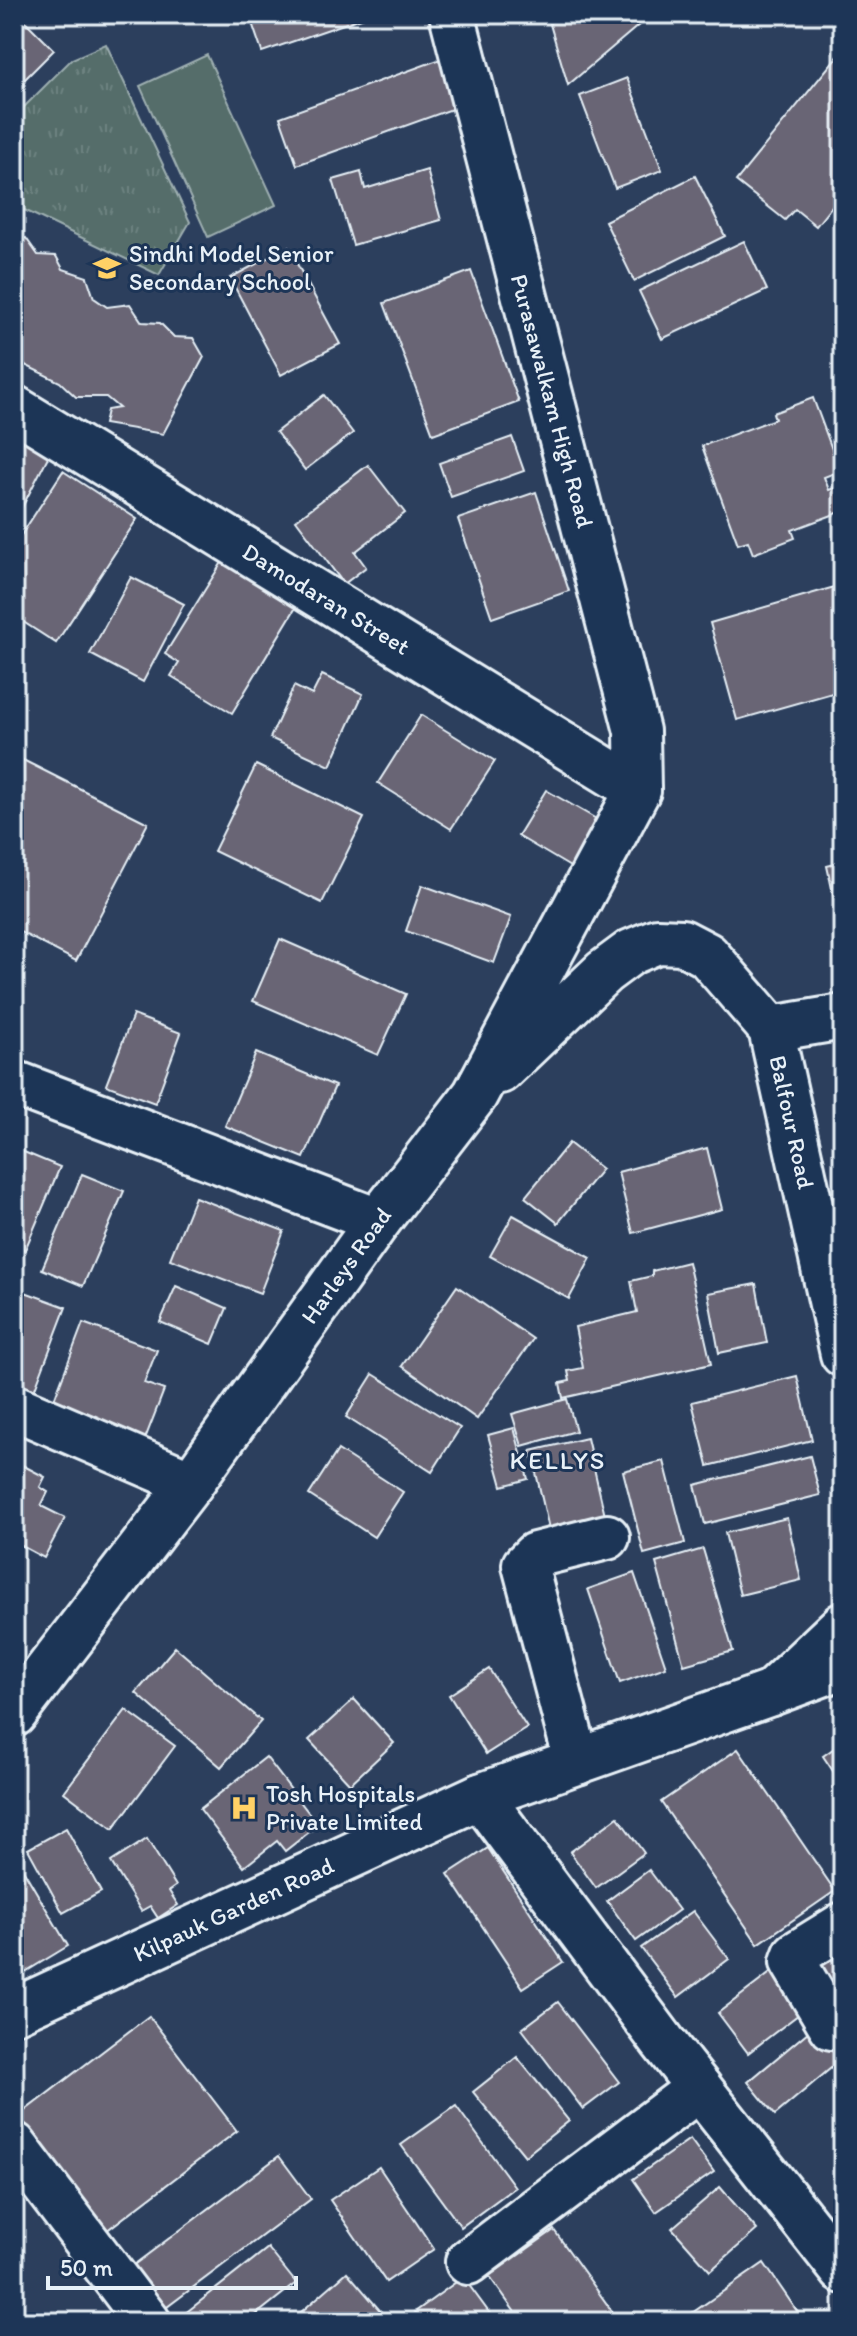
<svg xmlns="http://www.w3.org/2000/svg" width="857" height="2336" font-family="Itim,sans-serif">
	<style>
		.park { fill: url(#park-tufts); stroke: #9eafb1; stroke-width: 2 }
		.pitch { fill: #546d6a; stroke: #9eafb1; stroke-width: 2 }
		.building { fill: #696574; stroke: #e8f1f8; stroke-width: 2 }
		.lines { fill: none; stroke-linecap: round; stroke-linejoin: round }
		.minor-casing { stroke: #e8f1f8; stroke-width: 50 }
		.major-casing { stroke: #e8f1f8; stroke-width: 50 }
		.minor { stroke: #1d3557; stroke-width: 44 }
		.major { stroke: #1d3557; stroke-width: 44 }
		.labels { text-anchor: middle; stroke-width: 6; stroke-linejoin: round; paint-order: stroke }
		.poi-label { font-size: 24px; fill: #e8f1f8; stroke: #1d3557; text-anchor: start }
		.street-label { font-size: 24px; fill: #e8f1f8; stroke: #1d3557 }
		.neighbourhood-label { font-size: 26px; letter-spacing: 2px; fill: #e8f1f8; stroke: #1d3557 }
	</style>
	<defs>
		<pattern id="park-tufts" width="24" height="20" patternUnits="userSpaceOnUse" patternTransform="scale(2)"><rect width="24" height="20" fill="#546d6a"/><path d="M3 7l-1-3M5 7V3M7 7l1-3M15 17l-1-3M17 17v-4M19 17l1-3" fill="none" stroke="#6d8280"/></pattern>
	</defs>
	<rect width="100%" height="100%" fill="#2c3f5d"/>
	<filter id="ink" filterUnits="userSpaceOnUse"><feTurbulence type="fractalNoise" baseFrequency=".0125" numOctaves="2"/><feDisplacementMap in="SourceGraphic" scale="16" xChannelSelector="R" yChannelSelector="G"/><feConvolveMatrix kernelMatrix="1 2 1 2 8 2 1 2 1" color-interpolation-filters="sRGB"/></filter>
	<g filter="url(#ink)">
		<polygon class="park" points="106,44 190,222 159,275 14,205 14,117 72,59"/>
		<polygon class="pitch" points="207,55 276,205 208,237 140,86"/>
		<g class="building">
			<polygon points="14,14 18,14 54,50 14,90"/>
			<polygon points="249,14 373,14 262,52"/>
			<polygon points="547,14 634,14 639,25 568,85"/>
			<polygon points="843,49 843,192 816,226 795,209 785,220 736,181"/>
			<polygon points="449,56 466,104 297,165 280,117"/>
			<polygon points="627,78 662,170 615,188 580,96"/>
			<polygon points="427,170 441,220 353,245 333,180 361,172 365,189"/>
			<polygon points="695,176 725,236 634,281 605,221"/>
			<polygon points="26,238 38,255 56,256 63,269 87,277 94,298 107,307 130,304 142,322 160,323 174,337 193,338 204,357 163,434 104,424 107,410 119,408 106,397 76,397 60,382 25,365 14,342 14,242"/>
			<polygon points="744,241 767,290 662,339 639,291"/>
			<polygon points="288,247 340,344 281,375 230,278"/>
			<polygon points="471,271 519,402 433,434 384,303"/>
			<polygon points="324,395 353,433 305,470 276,432"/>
			<polygon points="813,398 840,471 824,477 829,490 843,485 843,511 792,530 795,538 753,554 748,541 738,544 702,446 775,419 773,413"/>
			<polygon points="14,433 51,451 14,523"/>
			<polygon points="512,437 524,471 451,497 439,463"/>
			<polygon points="368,465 405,513 355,552 366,567 344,584 296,520"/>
			<polygon points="63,471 137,519 56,643 14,616 14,546"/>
			<polygon points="536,492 569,591 492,618 458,519"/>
			<polygon points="224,559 298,604 232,713 171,676 179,663 165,654"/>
			<polygon points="131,577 184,604 143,682 90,654"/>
			<polygon points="838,586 843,604 843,690 737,720 710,623"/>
			<polygon points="322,675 363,694 330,766 270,738 294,686 312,695"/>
			<polygon points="421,715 495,761 451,829 378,783"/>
			<polygon points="19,758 148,823 76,961 14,929 14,767"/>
			<polygon points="256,765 364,818 322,903 214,851"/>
			<polygon points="546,790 605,824 577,871 518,836"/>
			<polygon points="843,862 843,910 837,911 827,866"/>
			<polygon points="422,885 511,917 494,963 406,931"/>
			<polygon points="280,939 406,994 378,1055 253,1001"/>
			<polygon points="843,940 843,970 834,943"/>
			<polygon points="133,1015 181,1033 155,1103 106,1085"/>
			<polygon points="256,1053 335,1086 304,1158 225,1126"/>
			<polygon points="569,1143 602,1169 558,1223 525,1197"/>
			<polygon points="707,1148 722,1209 633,1233 618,1172"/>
			<polygon points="19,1150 60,1167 25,1250 14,1245 14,1161"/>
			<polygon points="82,1174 124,1191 83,1286 42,1269"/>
			<polygon points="195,1197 284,1231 260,1293 170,1259"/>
			<polygon points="513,1215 591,1258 569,1299 490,1256"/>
			<polygon points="688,1262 711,1364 563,1398 560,1383 570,1381 568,1371 583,1368 575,1327 637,1312 631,1281 652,1276 652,1271"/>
			<polygon points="756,1284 767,1343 719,1353 708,1293"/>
			<polygon points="176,1286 227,1308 212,1344 160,1322"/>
			<polygon points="457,1286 533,1339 477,1419 402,1366"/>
			<polygon points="14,1288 66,1307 31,1399 14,1392"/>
			<polygon points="83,1323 157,1350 144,1383 164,1390 145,1439 52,1405"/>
			<polygon points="373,1374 460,1428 432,1472 346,1417"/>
			<polygon points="797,1376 812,1440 708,1466 692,1402"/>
			<polygon points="567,1399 576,1431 522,1446 512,1414"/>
			<polygon points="514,1428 528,1479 502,1486 488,1435"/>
			<polygon points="587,1438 608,1529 552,1542 531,1451"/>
			<polygon points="338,1450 403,1492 374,1537 309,1495"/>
			<polygon points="810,1456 820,1495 705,1524 695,1485"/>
			<polygon points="664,1461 685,1543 644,1554 623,1471"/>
			<polygon points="22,1465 45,1477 40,1487 48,1492 41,1506 65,1518 44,1558 14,1542 14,1478"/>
			<polygon points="787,1518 801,1580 740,1595 725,1533"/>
			<polygon points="703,1549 733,1651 684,1665 656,1563"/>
			<polygon points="634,1573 666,1667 620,1683 588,1589"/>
			<polygon points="175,1647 261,1721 221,1767 136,1693"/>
			<polygon points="489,1669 527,1728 486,1754 449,1695"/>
			<polygon points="354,1699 394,1743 350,1784 309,1740"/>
			<polygon points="126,1710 175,1746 113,1829 64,1792"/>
			<polygon points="843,1742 843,1786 823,1756"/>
			<polygon points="738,1749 835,1891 758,1944 661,1802"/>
			<polygon points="266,1757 318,1825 285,1851 277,1841 244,1867 200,1809"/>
			<polygon points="618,1817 644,1853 596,1888 570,1852"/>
			<polygon points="66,1828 101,1892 63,1913 28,1849"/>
			<polygon points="147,1839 176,1886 169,1891 178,1905 158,1918 150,1906 141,1911 111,1862"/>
			<polygon points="488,1848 563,1962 523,1988 448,1874"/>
			<polygon points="21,1866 68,1946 25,1972 14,1953 14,1870"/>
			<polygon points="649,1870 679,1910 636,1941 607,1901"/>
			<polygon points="693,1911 729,1959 678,1997 641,1948"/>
			<polygon points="843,1942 843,2023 806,1966"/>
			<polygon points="773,1971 803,2011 748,2053 718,2013"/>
			<polygon points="558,2002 619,2082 583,2109 522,2029"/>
			<polygon points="149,2016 237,2131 106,2231 18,2116"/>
			<polygon points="821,2021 843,2048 843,2058 775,2115 748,2082"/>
			<polygon points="517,2057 569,2121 525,2156 473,2092"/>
			<polygon points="456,2106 515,2187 461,2227 401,2145"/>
			<polygon points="690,2139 714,2172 656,2212 633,2179"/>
			<polygon points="279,2156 311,2199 159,2313 127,2270"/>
			<polygon points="379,2167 434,2249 386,2282 330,2200"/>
			<polygon points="720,2187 757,2230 710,2271 672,2228"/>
			<polygon points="554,2230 619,2321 618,2322 522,2322 489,2276"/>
			<polygon points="268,2248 296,2283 247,2322 174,2322"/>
			<polygon points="764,2263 801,2317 793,2322 679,2322"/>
			<polygon points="347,2272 390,2322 296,2322 293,2319"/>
			<polygon points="463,2277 496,2322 423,2322 415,2312"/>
			<polygon points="14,2304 28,2322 14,2322"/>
		</g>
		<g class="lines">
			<g class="minor-casing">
				<g id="minor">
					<path id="s1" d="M14 408 638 790"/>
					<polyline points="771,1029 843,1017"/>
					<polyline points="14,1083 378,1221"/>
					<polyline points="14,1407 191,1483"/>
					<polyline points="771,1693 843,1666"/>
					<polyline points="577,1762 525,1565 535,1555 607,1537"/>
					<polyline points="480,1796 663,2042 843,2271"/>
					<polyline points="843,1925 796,1954 793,1962 832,2027 843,2028"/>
					<polyline points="14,2145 148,2322"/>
					<polyline points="468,2262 699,2088"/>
				</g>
			</g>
			<g class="major-casing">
				<g id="major">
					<path id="s2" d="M500 1071 604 972 631 952 657 941 682 942 707 955 771 1029 843 1354"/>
					<path id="s3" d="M14 1714 191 1483 378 1221 475 1095 638 790 637 731 452 14"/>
					<path id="s4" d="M14 2011 480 1796 771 1693 843 1625"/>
				</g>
			</g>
			<use href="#minor" class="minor"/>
			<use href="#major" class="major"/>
		</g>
	</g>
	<defs>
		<g id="school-bare" transform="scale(2.16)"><path d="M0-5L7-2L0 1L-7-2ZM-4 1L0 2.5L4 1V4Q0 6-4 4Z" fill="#ffd166" stroke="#1d3557" stroke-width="2.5" paint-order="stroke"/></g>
		<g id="hospital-bare" transform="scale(2.16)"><path d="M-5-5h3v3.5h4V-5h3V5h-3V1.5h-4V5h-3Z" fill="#ffd166" stroke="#1d3557" stroke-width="2.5" paint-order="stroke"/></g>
	</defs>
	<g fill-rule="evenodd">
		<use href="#school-bare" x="107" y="268"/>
		<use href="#hospital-bare" x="244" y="1808"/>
	</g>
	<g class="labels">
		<g class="poi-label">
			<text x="129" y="262">Sindhi Model Senior<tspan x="129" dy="28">Secondary School</tspan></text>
			<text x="266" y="1802">Tosh Hospitals<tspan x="266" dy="28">Private Limited</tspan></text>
		</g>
		<g class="street-label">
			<text transform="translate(552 401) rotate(75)" y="8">Purasawalkam High Road</text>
			<text dy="8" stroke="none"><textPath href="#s1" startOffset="366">Damodaran Street</textPath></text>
			<text dy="8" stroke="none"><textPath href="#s2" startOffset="452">Balfour Road</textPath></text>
			<text dy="8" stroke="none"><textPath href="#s3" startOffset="558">Harleys Road</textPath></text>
			<text dy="8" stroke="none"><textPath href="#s4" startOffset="242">Kilpauk Garden Road</textPath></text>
		</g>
		<g class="neighbourhood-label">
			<text x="558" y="1469">KELLYS</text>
		</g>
	</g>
	<rect width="857" height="2336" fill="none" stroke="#1d3557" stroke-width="48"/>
	<rect x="24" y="24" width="809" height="2288" fill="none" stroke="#e8f1f8" stroke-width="3" filter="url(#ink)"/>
	<path d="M48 2276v12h248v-12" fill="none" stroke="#e8f1f8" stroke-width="4"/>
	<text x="60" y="2276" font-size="24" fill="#e8f1f8" stroke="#1d3557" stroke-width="6" paint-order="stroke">50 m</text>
</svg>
